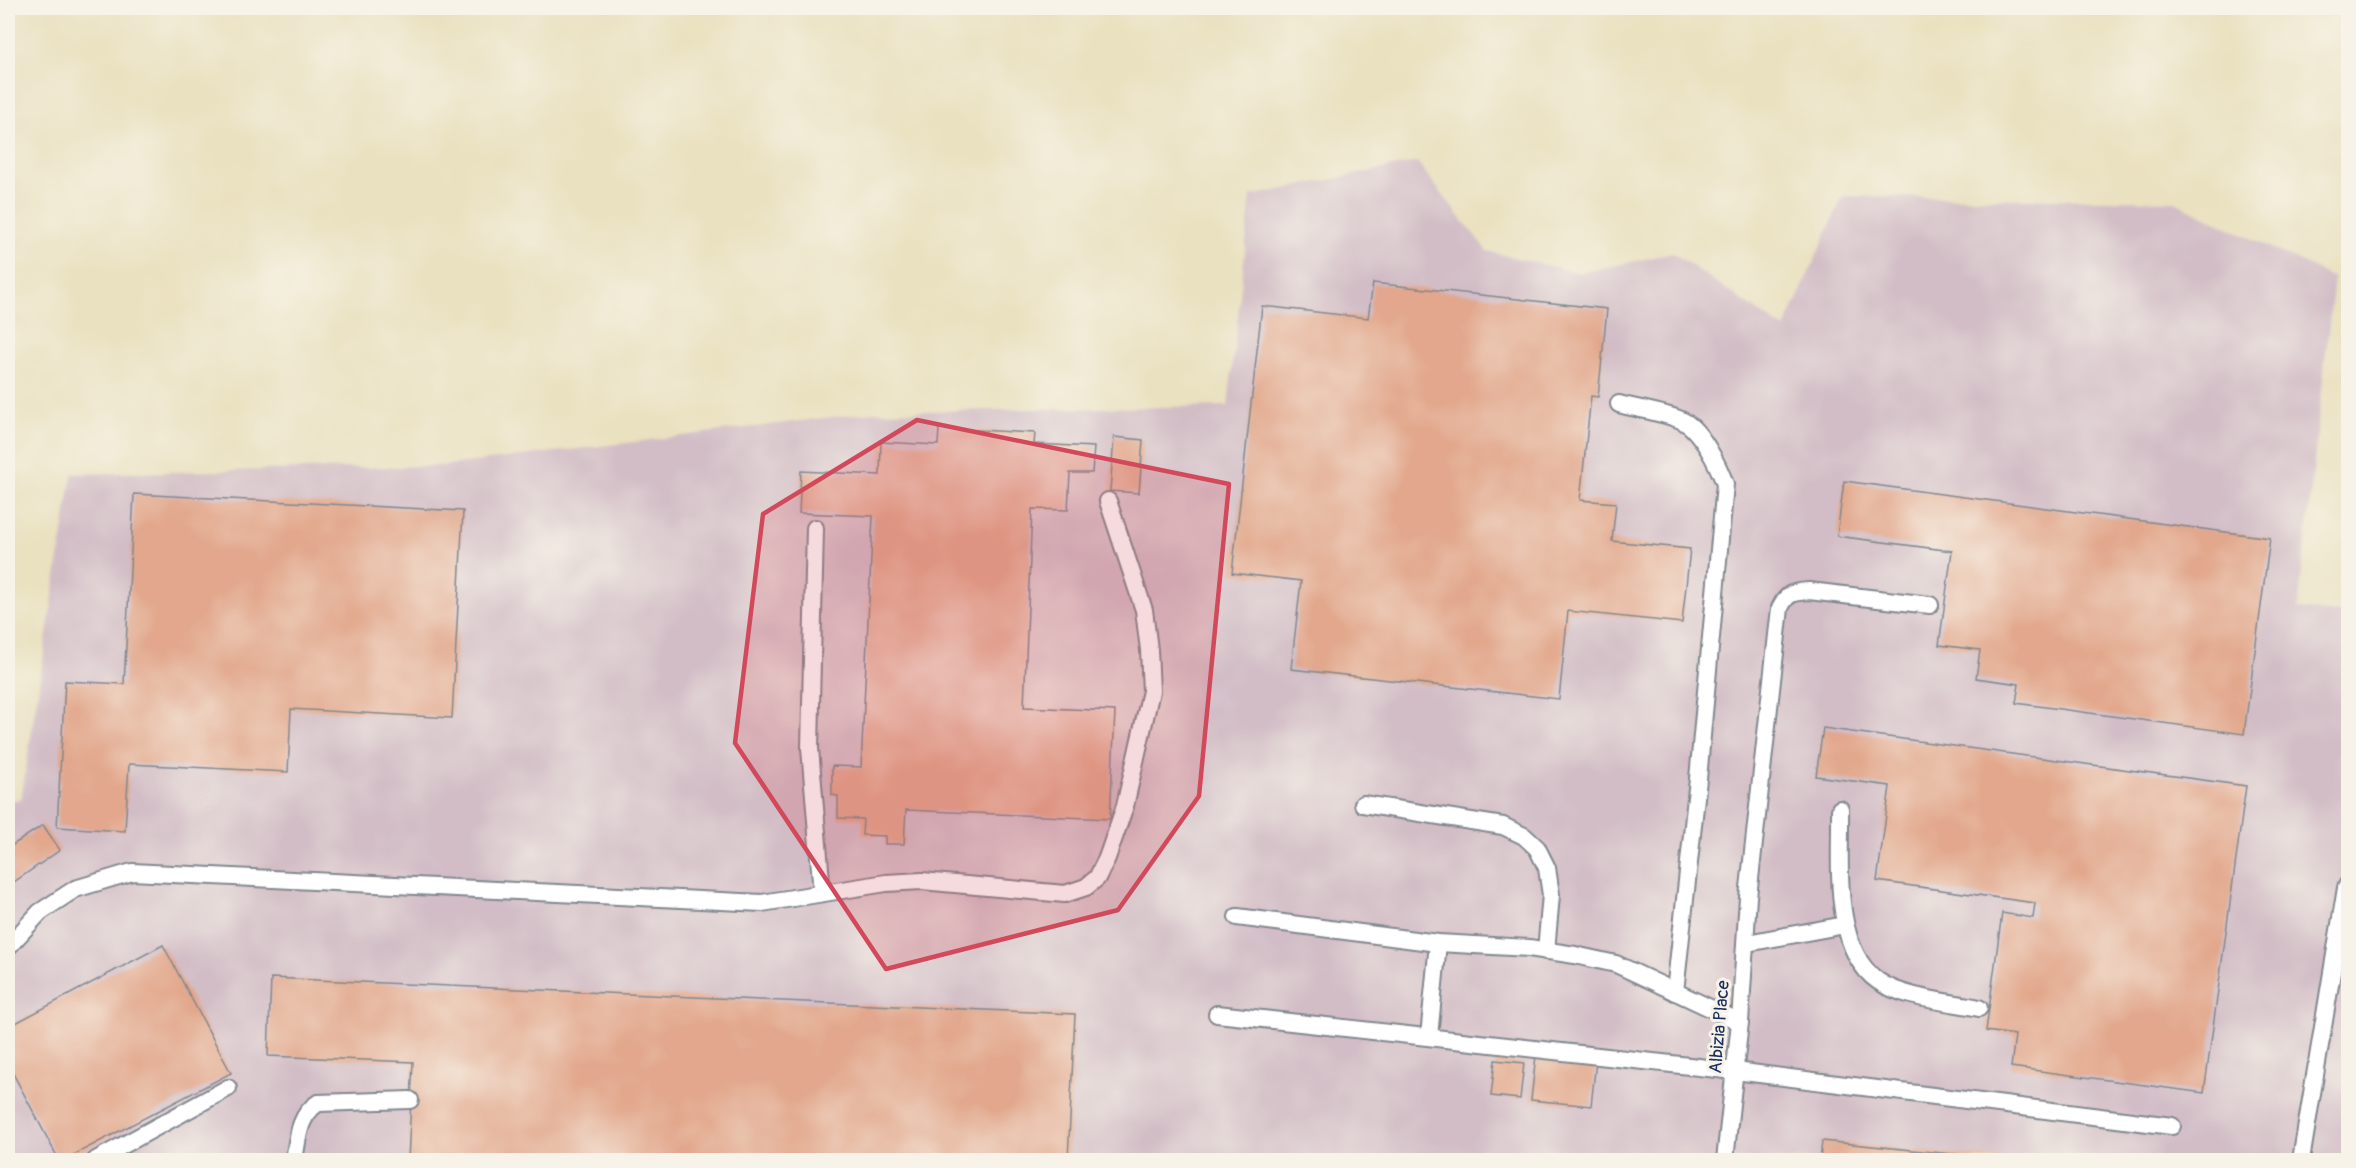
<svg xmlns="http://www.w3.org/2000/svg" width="2356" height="1168" font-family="Pangolin,sans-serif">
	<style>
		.industrial { fill: #d2bdc6 }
		.building { fill: #e2a78c }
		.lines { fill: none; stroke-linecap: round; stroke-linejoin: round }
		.service-casing { stroke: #82888f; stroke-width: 20 }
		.service { stroke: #fff; stroke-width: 16 }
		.marked { fill: #d1495b; fill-opacity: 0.2; stroke: #d1495b; stroke-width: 4.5; stroke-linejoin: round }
		.labels { text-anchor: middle; stroke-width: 6; stroke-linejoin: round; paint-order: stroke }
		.street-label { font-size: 18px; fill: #1b2f5e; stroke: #f7f3e8 }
	</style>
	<rect width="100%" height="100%" fill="#f7f3e8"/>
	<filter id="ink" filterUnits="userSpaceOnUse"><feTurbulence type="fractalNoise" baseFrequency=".0167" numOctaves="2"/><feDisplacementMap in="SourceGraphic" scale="12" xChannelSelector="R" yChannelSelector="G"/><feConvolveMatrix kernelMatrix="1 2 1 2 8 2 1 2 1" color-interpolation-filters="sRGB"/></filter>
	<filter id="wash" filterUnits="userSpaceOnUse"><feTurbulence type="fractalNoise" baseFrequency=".008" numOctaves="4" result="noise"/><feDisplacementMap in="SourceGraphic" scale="24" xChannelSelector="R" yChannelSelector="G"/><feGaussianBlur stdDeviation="1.35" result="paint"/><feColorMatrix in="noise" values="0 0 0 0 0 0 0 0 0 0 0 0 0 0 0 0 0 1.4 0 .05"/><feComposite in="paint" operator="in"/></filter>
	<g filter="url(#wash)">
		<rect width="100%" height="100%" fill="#eae1c0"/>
		<polygon class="industrial" points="1417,162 1487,251 1579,273 1673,253 1784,329 1843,196 2173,201 2334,278 2298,609 2348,614 2348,1160 8,1160 8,800 21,800 72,474 441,466 873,412 1228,406 1251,196"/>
		<g id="blocks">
			<g class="building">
				<polygon points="1373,283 1607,309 1598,397 1591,396 1580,500 1616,503 1612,541 1690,549 1682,623 1568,611 1559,699 1291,669 1301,581 1232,573 1262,306 1368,318"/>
				<polygon points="939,428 1035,433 1034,444 1094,447 1092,473 1070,473 1068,510 1032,509 1024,707 1115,711 1110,819 906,810 904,844 885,844 885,836 862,835 863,819 838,818 838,796 832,795 832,766 861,767 873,516 799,513 801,471 880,475 881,442 938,445"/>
				<polygon points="1114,437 1143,440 1139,493 1110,491"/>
				<polygon points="1844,481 2270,538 2244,734 2016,703 2019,684 1976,678 1980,650 1939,645 1952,551 1837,536"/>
				<polygon points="134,494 463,511 452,718 291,709 288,772 129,764 125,831 57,827 65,681 124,684"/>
				<polygon points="1823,728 2246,786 2204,1093 2011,1067 2015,1035 1986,1031 2002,913 2033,918 2035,903 1877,881 1890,786 1816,776"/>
				<polygon points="43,825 60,850 8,886 8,848"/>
				<polygon points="163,945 231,1073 64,1160 59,1160 8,1064 8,1027"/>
				<polygon points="271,978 1075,1014 1068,1160 408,1160 413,1062 268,1056"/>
				<polygon points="1536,1055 1596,1061 1591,1106 1531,1100"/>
				<polygon points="1495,1060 1524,1063 1520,1099 1491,1096"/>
				<polygon points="1822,1141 2002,1159 2002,1160 1820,1160"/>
			</g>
		</g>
	</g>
	<g filter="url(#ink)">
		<use href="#blocks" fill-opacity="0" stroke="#82888f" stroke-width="1.5"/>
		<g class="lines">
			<g class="service-casing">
				<g id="service">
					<path d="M1619 404C1637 409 1667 413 1683 421 1701 430 1718 465 1725 484L1698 779 1675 992"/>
					<polyline points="815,528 810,748 822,893"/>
					<polyline points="1363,804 1503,826 1524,836 1537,848 1547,868 1551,895 1546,951"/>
					<path d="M1840 809C1841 858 1831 948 1878 981 1902 998 1950 1002 1979 1008"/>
					<polyline points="1237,917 1438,943 1529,948 1575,955 1616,964 1740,1022"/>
					<polyline points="1747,943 1845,925"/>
					<polyline points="8,947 40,912 75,889 132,872 762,903 886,883 922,881 1065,894 1086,887 1097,878 1107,858 1125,806 1151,691 1149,650 1144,610 1108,501"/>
					<polyline points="1217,1014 1735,1071 2172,1126"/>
					<polyline points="1429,1037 1438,943"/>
					<polyline points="96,1160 228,1088"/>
					<path d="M294 1160C298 1139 298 1116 318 1103L410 1100"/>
					<path d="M1725 1160 1740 1022 1748 897 1780 608C1787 593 1793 592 1809 591L1930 605"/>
					<polyline points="2301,1160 2346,888 2348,884"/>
				</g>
			</g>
			<use href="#service" class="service"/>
		</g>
	</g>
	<path class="marked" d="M917 420 1229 484 1199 796 1118 910 886 969 735 743 763 514Z"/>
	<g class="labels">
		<g class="street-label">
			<text transform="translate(1719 1027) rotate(-85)" y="6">Albizia Place</text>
		</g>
	</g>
	<rect width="2356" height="1168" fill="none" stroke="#f7f3e8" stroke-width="30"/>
</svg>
